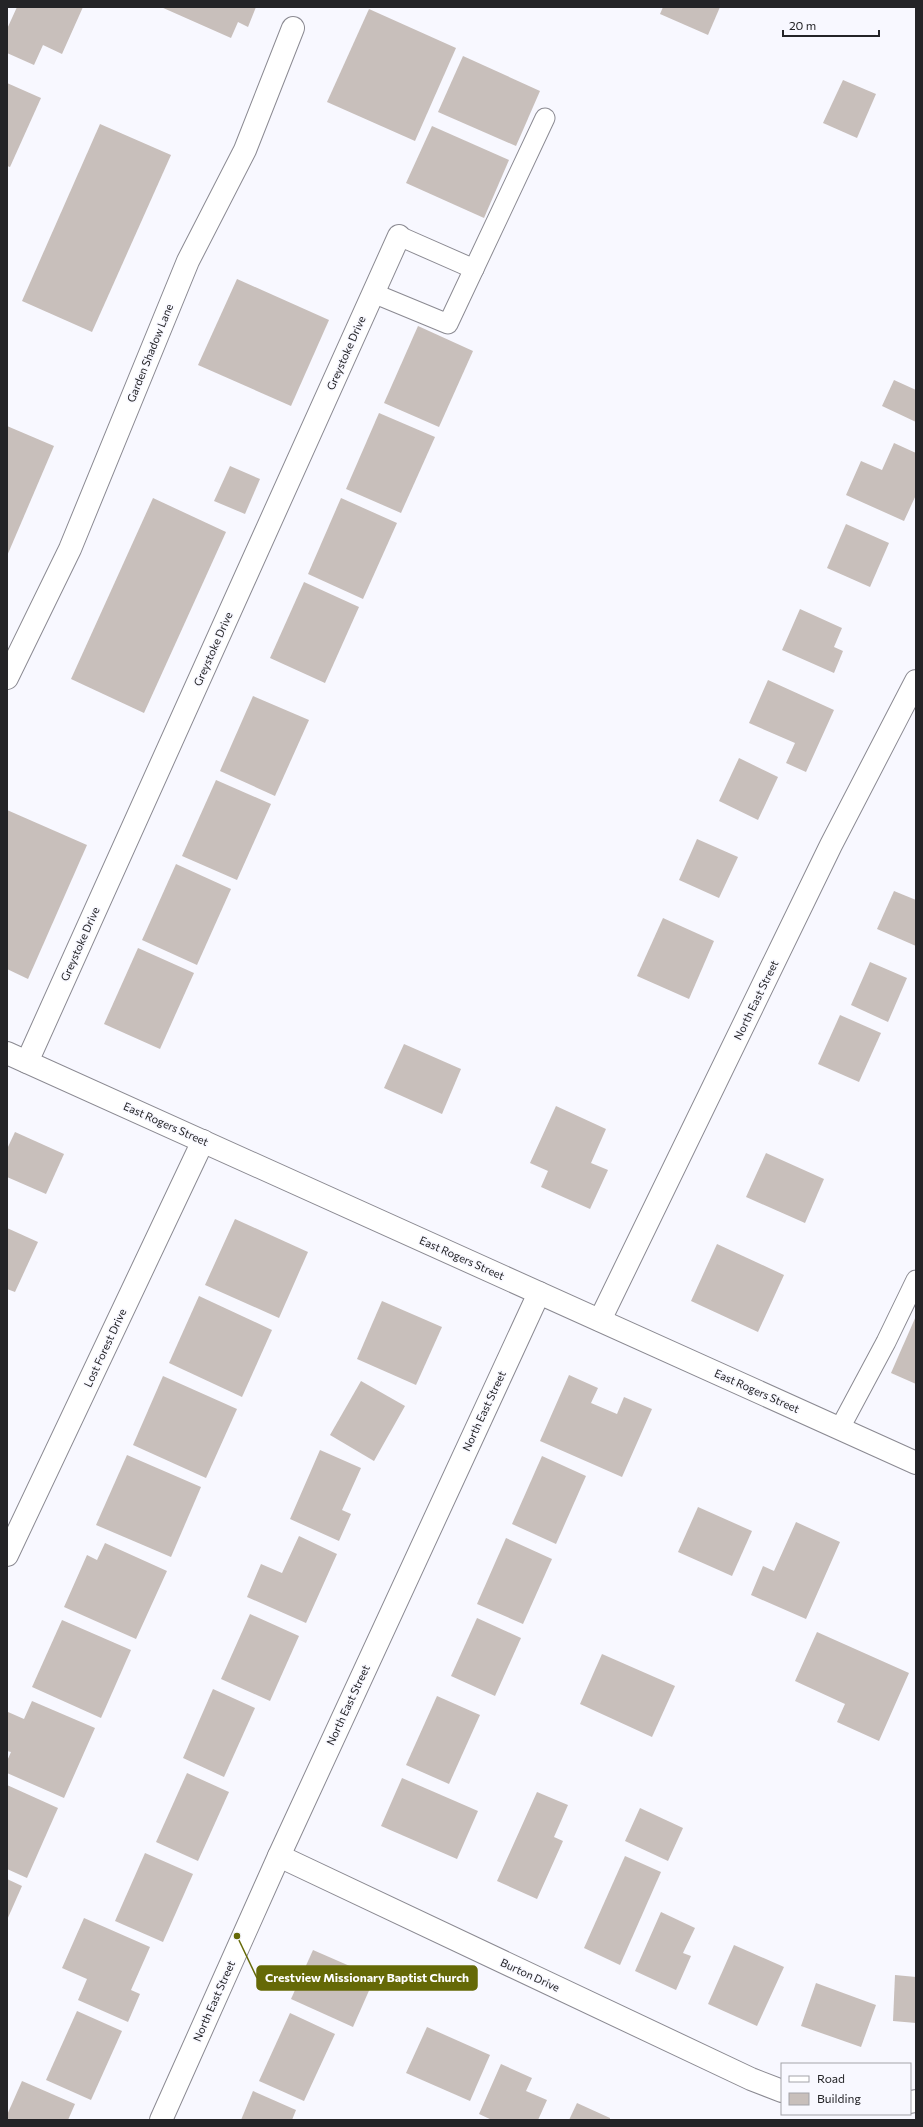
<svg xmlns="http://www.w3.org/2000/svg" width="923" height="2127" font-family="Commissioner,sans-serif">
	<style>
		.building { fill: #c8bfbb }
		.lines { fill: none; stroke-linecap: round; stroke-linejoin: round }
		.lane-casing { stroke: #8b8a92; stroke-width: 21 }
		.street-casing { stroke: #8b8a92; stroke-width: 24 }
		.lane { stroke: #fff; stroke-width: 19 }
		.street { stroke: #fff; stroke-width: 22 }
		.labels { text-anchor: middle; stroke-width: 3; stroke-linejoin: round; paint-order: stroke }
		.street-label { font-size: 11px; fill: #242427; stroke: #f8f8ff }
		.leader { fill: none; stroke: #656907; stroke-width: 1.5 }
		.callout-dot { fill: #656907; stroke: #f8f8ff; stroke-width: 1.5 }
		.callout { fill: #656907; stroke: #656907; stroke-width: 1.5 }
		.callout-label { font-size: 12px; text-anchor: middle; font-weight: bold; fill: #fff }
	</style>
	<rect width="100%" height="100%" fill="#f8f8ff"/>
	<g class="building">
		<polygon points="17,7 83,7 62,54 43,45 34,65 7,53 7,29"/>
		<polygon points="161,7 256,7 248,27 238,22 231,38"/>
		<polygon points="663,7 720,7 708,35 660,14"/>
		<polygon points="369,9 456,48 415,141 327,102"/>
		<polygon points="463,56 540,91 516,146 438,112"/>
		<polygon points="843,80 876,94 857,138 823,123"/>
		<polygon points="7,83 41,98 10,167 7,166"/>
		<polygon points="100,124 171,155 92,332 22,301"/>
		<polygon points="432,126 509,160 484,218 406,183"/>
		<polygon points="237,279 329,320 291,406 198,365"/>
		<polygon points="418,326 473,351 439,427 384,403"/>
		<polygon points="894,380 916,390 916,422 882,406"/>
		<polygon points="379,413 435,437 401,513 346,489"/>
		<polygon points="7,426 54,446 7,556"/>
		<polygon points="894,443 916,453 916,495 904,521 846,495 861,461 882,470"/>
		<polygon points="230,466 260,479 245,514 214,501"/>
		<polygon points="153,498 226,532 144,713 71,679"/>
		<polygon points="341,498 397,523 363,599 308,574"/>
		<polygon points="846,524 889,543 870,587 827,568"/>
		<polygon points="304,582 359,607 325,683 270,658"/>
		<polygon points="800,609 842,628 834,647 843,651 834,673 782,650"/>
		<polygon points="768,680 834,710 806,772 786,763 795,743 749,723"/>
		<polygon points="253,696 309,720 275,796 220,771"/>
		<polygon points="739,758 778,777 758,820 719,801"/>
		<polygon points="216,780 271,804 237,880 182,856"/>
		<polygon points="7,810 87,845 28,979 7,969"/>
		<polygon points="697,839 738,857 719,898 679,880"/>
		<polygon points="176,864 231,889 197,965 142,940"/>
		<polygon points="894,891 916,900 916,946 877,929"/>
		<polygon points="663,918 714,941 689,999 637,976"/>
		<polygon points="138,948 194,973 160,1049 104,1024"/>
		<polygon points="870,962 907,978 888,1022 851,1005"/>
		<polygon points="840,1015 881,1033 859,1082 818,1064"/>
		<polygon points="404,1044 461,1069 442,1114 384,1088"/>
		<polygon points="556,1106 606,1129 591,1163 608,1170 590,1209 541,1187 548,1171 530,1163"/>
		<polygon points="15,1132 64,1154 46,1194 7,1177 7,1149"/>
		<polygon points="766,1153 824,1179 805,1223 746,1197"/>
		<polygon points="235,1219 308,1252 279,1318 205,1285"/>
		<polygon points="7,1228 38,1242 15,1292 7,1289"/>
		<polygon points="717,1244 784,1275 758,1332 691,1301"/>
		<polygon points="199,1296 272,1330 242,1397 169,1363"/>
		<polygon points="382,1301 442,1327 416,1385 357,1359"/>
		<polygon points="916,1316 916,1384 891,1373"/>
		<polygon points="569,1375 598,1388 591,1403 617,1414 624,1397 652,1409 622,1477 540,1441"/>
		<polygon points="163,1376 237,1409 206,1478 133,1445"/>
		<polygon points="361,1381 405,1406 374,1461 330,1435"/>
		<polygon points="320,1450 361,1468 342,1510 351,1514 339,1541 290,1519"/>
		<polygon points="127,1455 201,1487 171,1557 96,1525"/>
		<polygon points="542,1456 586,1476 556,1544 512,1524"/>
		<polygon points="698,1507 752,1531 732,1576 678,1552"/>
		<polygon points="796,1522 840,1542 806,1619 751,1595 763,1566 774,1571"/>
		<polygon points="299,1536 337,1554 306,1623 247,1597 261,1564 282,1573"/>
		<polygon points="506,1538 552,1559 523,1624 477,1604"/>
		<polygon points="105,1543 167,1571 136,1639 64,1607 87,1555 97,1560"/>
		<polygon points="250,1614 299,1636 270,1701 221,1679"/>
		<polygon points="477,1618 521,1638 495,1696 451,1676"/>
		<polygon points="62,1620 131,1650 101,1718 32,1687"/>
		<polygon points="817,1632 909,1673 879,1741 837,1722 845,1704 795,1681"/>
		<polygon points="602,1654 675,1686 652,1737 580,1704"/>
		<polygon points="213,1689 255,1708 224,1777 183,1758"/>
		<polygon points="437,1696 480,1715 449,1784 406,1765"/>
		<polygon points="32,1701 95,1728 64,1798 7,1773 7,1761 11,1752 7,1751 7,1713 8,1712 24,1719"/>
		<polygon points="187,1773 229,1792 198,1861 156,1842"/>
		<polygon points="402,1778 478,1811 457,1859 381,1826"/>
		<polygon points="7,1785 58,1808 27,1878 7,1869"/>
		<polygon points="537,1792 568,1805 554,1837 563,1841 537,1899 497,1881"/>
		<polygon points="640,1808 683,1828 668,1861 625,1841"/>
		<polygon points="145,1853 193,1874 163,1942 115,1921"/>
		<polygon points="625,1856 661,1872 620,1965 584,1948"/>
		<polygon points="7,1879 22,1886 7,1920"/>
		<polygon points="661,1912 695,1928 683,1953 691,1956 676,1990 635,1971"/>
		<polygon points="84,1918 150,1947 131,1990 140,1994 128,2022 78,2000 87,1979 62,1968"/>
		<polygon points="734,1945 784,1967 757,2026 708,2004"/>
		<polygon points="313,1950 375,1977 353,2027 291,1999"/>
		<polygon points="895,1975 916,1977 916,2023 893,2021"/>
		<polygon points="816,1983 876,2005 861,2047 801,2026"/>
		<polygon points="77,2011 122,2031 91,2100 46,2080"/>
		<polygon points="290,2013 335,2034 304,2101 259,2081"/>
		<polygon points="427,2027 490,2055 470,2101 406,2073"/>
		<polygon points="501,2064 532,2078 526,2091 547,2100 538,2120 492,2120 479,2114"/>
		<polygon points="22,2081 75,2104 68,2120 7,2120 7,2115"/>
		<polygon points="253,2091 296,2110 292,2120 241,2120"/>
		<polygon points="577,2103 610,2118 610,2120 569,2120"/>
	</g>
	<g class="lines">
		<g class="lane-casing">
			<g id="lane">
				<polyline points="399,236 474,269"/>
				<polyline points="373,293 448,324 545,118"/>
				<polyline points="840,1428 886,1342 916,1280"/>
			</g>
		</g>
		<g class="street-casing">
			<g id="street">
				<polyline points="7,678 70,549 188,261 245,150 293,28"/>
				<polyline points="7,1053 916,1463"/>
				<polyline points="27,1062 399,236"/>
				<polyline points="600,1320 831,845 916,681"/>
				<polyline points="7,1555 203,1141"/>
				<polyline points="279,1856 751,2079 782,2091"/>
				<polyline points="910,2102 916,2101"/>
				<polyline points="161,2120 279,1856 539,1293"/>
			</g>
		</g>
		<use href="#lane" class="lane"/>
		<use href="#street" class="street"/>
	</g>
	<g class="labels">
		<g class="street-label">
			<text transform="translate(150 353) rotate(-68)" y="4">Garden Shadow Lane</text>
			<text transform="translate(346 353) rotate(-66)" y="4">Greystoke Drive</text>
			<text transform="translate(213 649) rotate(-66)" y="4">Greystoke Drive</text>
			<text transform="translate(80 944) rotate(-66)" y="4">Greystoke Drive</text>
			<text transform="translate(756 1000) rotate(-64)" y="4">North East Street</text>
			<text transform="translate(166 1124) rotate(24)" y="4">East Rogers Street</text>
			<text transform="translate(462 1258) rotate(24)" y="4">East Rogers Street</text>
			<text transform="translate(105 1348) rotate(-65)" y="4">Lost Forest Drive</text>
			<text transform="translate(757 1391) rotate(24)" y="4">East Rogers Street</text>
			<text transform="translate(484 1411) rotate(-65)" y="4">North East Street</text>
			<text transform="translate(348 1705) rotate(-65)" y="4">North East Street</text>
			<text transform="translate(530 1975) rotate(25)" y="4">Burton Drive</text>
			<text transform="translate(214 2001) rotate(-66)" y="4">North East Street</text>
		</g>
	</g>
	<path class="leader" d="M237 1936L257 1978"/>
	<circle class="callout-dot" cx="237" cy="1936" r="4"/>
	<rect class="callout" x="257" y="1966" width="220" height="24" rx="4"/>
	<g class="callout-label">
		<text x="367" y="1982">Crestview Missionary Baptist Church</text>
	</g>
	<rect width="923" height="2127" fill="none" stroke="#242427" stroke-width="16"/>
	<rect x="781" y="2063" width="130" height="52" fill="#f8f8ff" stroke="#a3a3a9"/>
	<rect x="789" y="2076" width="20" height="6" fill="#ffffff" stroke="#a3a3a9"/>
	<text x="817" y="2083" font-size="12" fill="#242427">Road</text>
	<rect x="789" y="2093" width="20" height="12" fill="#c8bfbb" stroke="#a3a3a9"/>
	<text x="817" y="2103" font-size="12" fill="#242427">Building</text>
	<path d="M783 30v6h96v-6" fill="none" stroke="#242427" stroke-width="2"/>
	<text x="789" y="30" font-size="12" fill="#242427" stroke="#f8f8ff" stroke-width="3" paint-order="stroke">20 m</text>
</svg>
